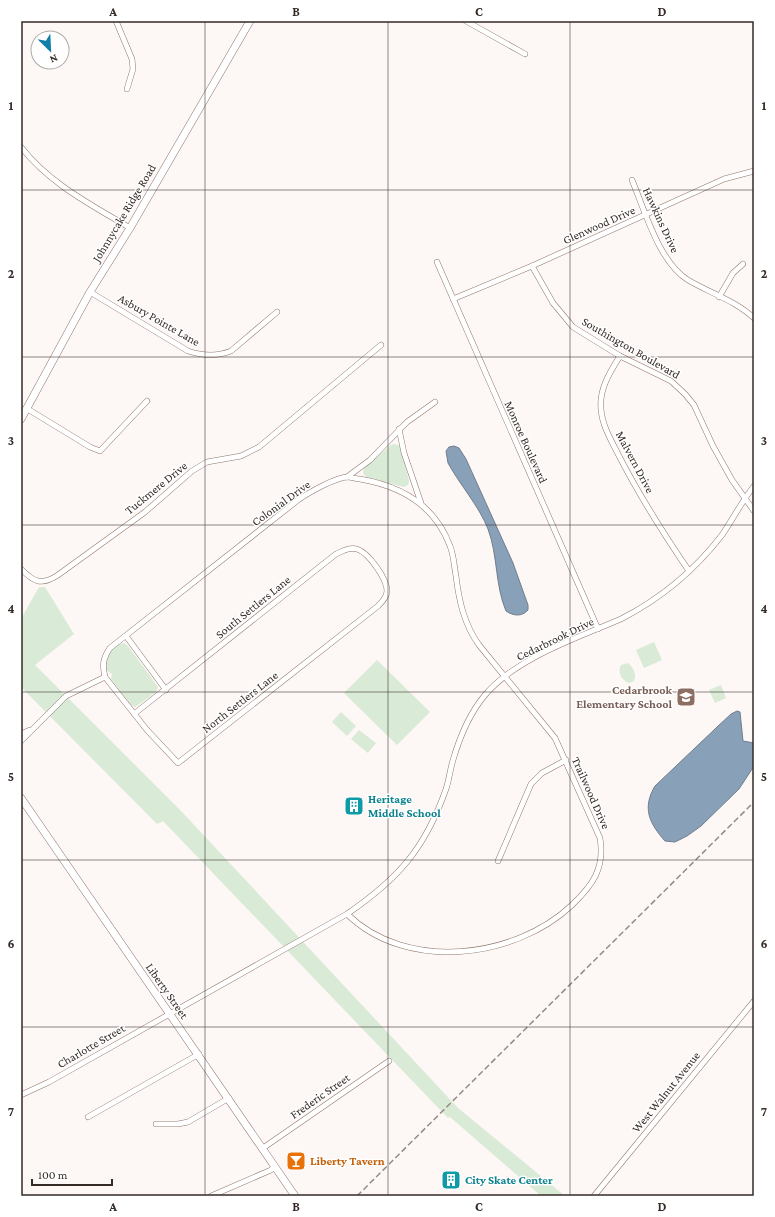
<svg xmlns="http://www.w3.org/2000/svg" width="775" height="1217" font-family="'Crimson Pro',serif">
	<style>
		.green { fill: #d9ead6 }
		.water { fill: #89a1b8; stroke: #707d8c }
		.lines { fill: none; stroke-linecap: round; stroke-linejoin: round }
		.street-casing { stroke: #8f766d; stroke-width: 6 }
		.secondary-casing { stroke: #8f766d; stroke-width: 8 }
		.street { stroke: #fff; stroke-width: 5 }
		.secondary { stroke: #fff; stroke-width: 7 }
		.rail { stroke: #938b88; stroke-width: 1.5; stroke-dasharray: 6 3; stroke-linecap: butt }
		.grid { fill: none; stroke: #342a26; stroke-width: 1; stroke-opacity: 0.55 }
		.labels { text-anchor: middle; stroke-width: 3; stroke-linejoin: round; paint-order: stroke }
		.street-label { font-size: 12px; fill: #342a26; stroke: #fff }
		.education-label { font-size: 12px; font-weight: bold; fill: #785e54; stroke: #fff; text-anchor: end }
		.culture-label { font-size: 12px; font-weight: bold; fill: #0d838f; stroke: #fff; text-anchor: start }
		.food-label { font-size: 12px; font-weight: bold; fill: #c56008; stroke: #fff; text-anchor: start }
		.neatline { fill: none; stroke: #342a26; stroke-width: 1.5 }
		.grid-label { font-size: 13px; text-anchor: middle; font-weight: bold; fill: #342a26 }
	</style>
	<rect width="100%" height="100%" fill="#fdf7f5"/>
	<g class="green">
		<polygon points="395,444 400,446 409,481 408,485 404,487 366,477 363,473 364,468 391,445"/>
		<polygon points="39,587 45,587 74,634 35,665 182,812 458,1108 565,1196 541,1196 450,1117 448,1118 163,821 157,824 21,687 21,619"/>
		<polygon points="654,642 662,660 644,668 636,650"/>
		<path d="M124 643 128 646 158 687 156 692 135 707 131 705 111 679 112 674 106 670C106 658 111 646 124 643Z"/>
		<polygon points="377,660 430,712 397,745 344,693"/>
		<path d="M628 663C633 667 637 675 634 681L629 683C622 681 617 672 621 665Z"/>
		<polygon points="721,685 726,698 715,703 709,690"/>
		<polygon points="341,712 356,726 347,736 332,722"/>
		<polygon points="359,730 376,743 368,753 351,739"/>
	</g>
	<g class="water">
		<path d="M454 446 459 448 466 459 513 563 528 605V610C522 617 513 616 506 611 495 585 498 556 488 529 479 506 460 485 448 463L446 451 449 447Z"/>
		<path d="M737 711 740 712 743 741 754 743V766L739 789 701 826 687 836 675 842 665 841C649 823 642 808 655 786L716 728 731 714Z"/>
	</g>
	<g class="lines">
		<g class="street-casing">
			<g id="street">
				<polyline points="116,21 132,59 133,69 127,89"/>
				<polyline points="466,21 525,54"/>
				<path d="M21 147C50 184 90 204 130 228"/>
				<path d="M632 180C645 211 659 262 688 280 710 293 736 301 754 318"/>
				<polyline points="437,262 598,629"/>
				<polyline points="532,266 553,303 573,327 620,356 671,381 685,394 694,405 713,446 732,480 754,511"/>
				<path d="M90 292 188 351C203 356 216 357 231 351L277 312"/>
				<polyline points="719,297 733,273 743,264"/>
				<polyline points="453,299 532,266 724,179 754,171"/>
				<path d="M620 356C610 372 599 389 601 409 602 425 611 440 618 454 639 495 663 533 689 571"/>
				<polyline points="26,408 90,447 100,451 147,401"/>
				<polyline points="399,429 404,453 421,503"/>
				<polyline points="347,477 370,460 407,422 435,402"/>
				<path d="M21 569C34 582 41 586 58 575L145 512 192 471 207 462 241 456 259 447 381 345"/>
				<polyline points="126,636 166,690"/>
				<polyline points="21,734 30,730"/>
				<polyline points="21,741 66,696 105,677"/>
				<polyline points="498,861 531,784 542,773 566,760"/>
				<path d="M347 914C398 879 425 849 446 789 449 780 450 770 453 760 460 736 469 714 485 695 516 658 577 638 621 619 660 599 695 570 722 535 733 519 742 501 754 486"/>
				<path d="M21 1095 49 1082 347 914C406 972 515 959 572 905 593 885 605 868 600 838L555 738 479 645C464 624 459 601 456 576 454 566 454 556 450 546 435 505 401 486 360 479 356 479 351 477 348 477 336 477 308 493 298 500L110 648C103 658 102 665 105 677L147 730 178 763 378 606C382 602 387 597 387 591 387 579 369 553 357 549 349 547 343 551 336 554L134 714"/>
				<polyline points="88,1117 199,1054"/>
				<polyline points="156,1124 178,1124 188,1122 229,1098"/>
				<polyline points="263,1148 389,1061"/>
				<polyline points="211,1196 271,1170 275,1166"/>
				<polyline points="594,1196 754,1001"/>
			</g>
		</g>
		<g class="secondary-casing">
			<g id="secondary">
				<polyline points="21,419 90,292 130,228 250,21"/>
				<polyline points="21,798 295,1196"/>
			</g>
		</g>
		<use href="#street" class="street"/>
		<use href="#secondary" class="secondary"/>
		<polyline class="rail" points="357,1196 754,802"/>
	</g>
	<path class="grid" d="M205 21V1196M388 21V1196M570 21V1196M21 190H754M21 357H754M21 525H754M21 692H754M21 860H754M21 1027H754"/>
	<defs>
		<g id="school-square" transform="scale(1)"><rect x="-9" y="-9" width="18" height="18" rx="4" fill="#8d6e63" stroke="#fff"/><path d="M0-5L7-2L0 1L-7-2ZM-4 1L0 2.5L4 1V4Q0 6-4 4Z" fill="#fff"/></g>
		<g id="building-square" transform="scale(1)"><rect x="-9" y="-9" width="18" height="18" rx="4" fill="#0f9aa8" stroke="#fff"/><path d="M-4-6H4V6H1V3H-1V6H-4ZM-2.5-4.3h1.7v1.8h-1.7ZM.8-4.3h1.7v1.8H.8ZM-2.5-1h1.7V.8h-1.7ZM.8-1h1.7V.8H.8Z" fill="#fff"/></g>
		<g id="bar-square" transform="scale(1)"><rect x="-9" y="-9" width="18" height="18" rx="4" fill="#e8710a" stroke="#fff"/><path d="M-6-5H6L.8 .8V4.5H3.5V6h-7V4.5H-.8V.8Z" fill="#fff"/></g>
	</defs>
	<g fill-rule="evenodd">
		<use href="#school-square" x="686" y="697"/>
		<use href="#building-square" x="354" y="806"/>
		<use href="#bar-square" x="296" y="1161"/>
		<use href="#building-square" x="451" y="1180"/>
	</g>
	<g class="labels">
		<g class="street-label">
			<text transform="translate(124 213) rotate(-59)" y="4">Johnnycake Ridge Road</text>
			<text transform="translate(661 220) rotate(65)" y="4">Hawkins Drive</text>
			<text transform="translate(599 225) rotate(-24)" y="4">Glenwood Drive</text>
			<text transform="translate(159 320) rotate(30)" y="4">Asbury Pointe Lane</text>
			<text transform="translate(631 348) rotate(30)" y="4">Southington Boulevard</text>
			<text transform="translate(526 442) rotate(66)" y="4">Monroe Boulevard</text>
			<text transform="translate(635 462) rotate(62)" y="4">Malvern Drive</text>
			<text transform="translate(156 488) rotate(-39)" y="4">Tuckmere Drive</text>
			<text transform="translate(281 503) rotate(-36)" y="4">Colonial Drive</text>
			<text transform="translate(253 607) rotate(-39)" y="4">South Settlers Lane</text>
			<text transform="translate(555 639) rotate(-26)" y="4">Cedarbrook Drive</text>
			<text transform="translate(240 702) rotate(-38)" y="4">North Settlers Lane</text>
			<text transform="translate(591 793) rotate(66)" y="4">Trailwood Drive</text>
			<text transform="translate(167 991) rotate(55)" y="4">Liberty Street</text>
			<text transform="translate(91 1046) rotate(-30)" y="4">Charlotte Street</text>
			<text transform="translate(666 1092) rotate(-51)" y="4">West Walnut Avenue</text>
			<text transform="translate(320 1096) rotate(-35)" y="4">Frederic Street</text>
		</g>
		<g class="education-label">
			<text x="672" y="694">Cedarbrook<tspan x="672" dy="14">Elementary School</tspan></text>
		</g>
		<g class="culture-label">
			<text x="368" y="803">Heritage<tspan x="368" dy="14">Middle School</tspan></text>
			<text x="465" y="1184">City Skate Center</text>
		</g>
		<g class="food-label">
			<text x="310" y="1165">Liberty Tavern</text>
		</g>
	</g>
	<rect width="775" height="1217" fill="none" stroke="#ffffff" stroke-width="44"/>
	<g transform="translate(50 50) rotate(156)"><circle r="19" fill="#ffffff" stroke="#aeaaa8"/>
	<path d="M0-3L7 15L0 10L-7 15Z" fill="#0e7fa7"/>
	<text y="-6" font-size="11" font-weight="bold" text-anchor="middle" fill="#342a26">N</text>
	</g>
	<path d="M32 1179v6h80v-6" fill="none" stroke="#342a26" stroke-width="2"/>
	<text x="38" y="1179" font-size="12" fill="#342a26" stroke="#ffffff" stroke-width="3" paint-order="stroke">100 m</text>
	<rect x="22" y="22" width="731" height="1173" class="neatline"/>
	<g class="grid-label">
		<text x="113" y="16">A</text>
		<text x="296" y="16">B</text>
		<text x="479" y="16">C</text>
		<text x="662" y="16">D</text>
		<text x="11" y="110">1</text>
		<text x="764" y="110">1</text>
		<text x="11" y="278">2</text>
		<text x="764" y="278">2</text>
		<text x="11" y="445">3</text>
		<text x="764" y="445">3</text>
		<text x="11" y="613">4</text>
		<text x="764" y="613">4</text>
		<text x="11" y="781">5</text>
		<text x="764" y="781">5</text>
		<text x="11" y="948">6</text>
		<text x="764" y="948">6</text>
		<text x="11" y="1116">7</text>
		<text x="764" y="1116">7</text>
		<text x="113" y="1211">A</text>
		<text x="296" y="1211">B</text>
		<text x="479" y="1211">C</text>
		<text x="662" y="1211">D</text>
	</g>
</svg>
